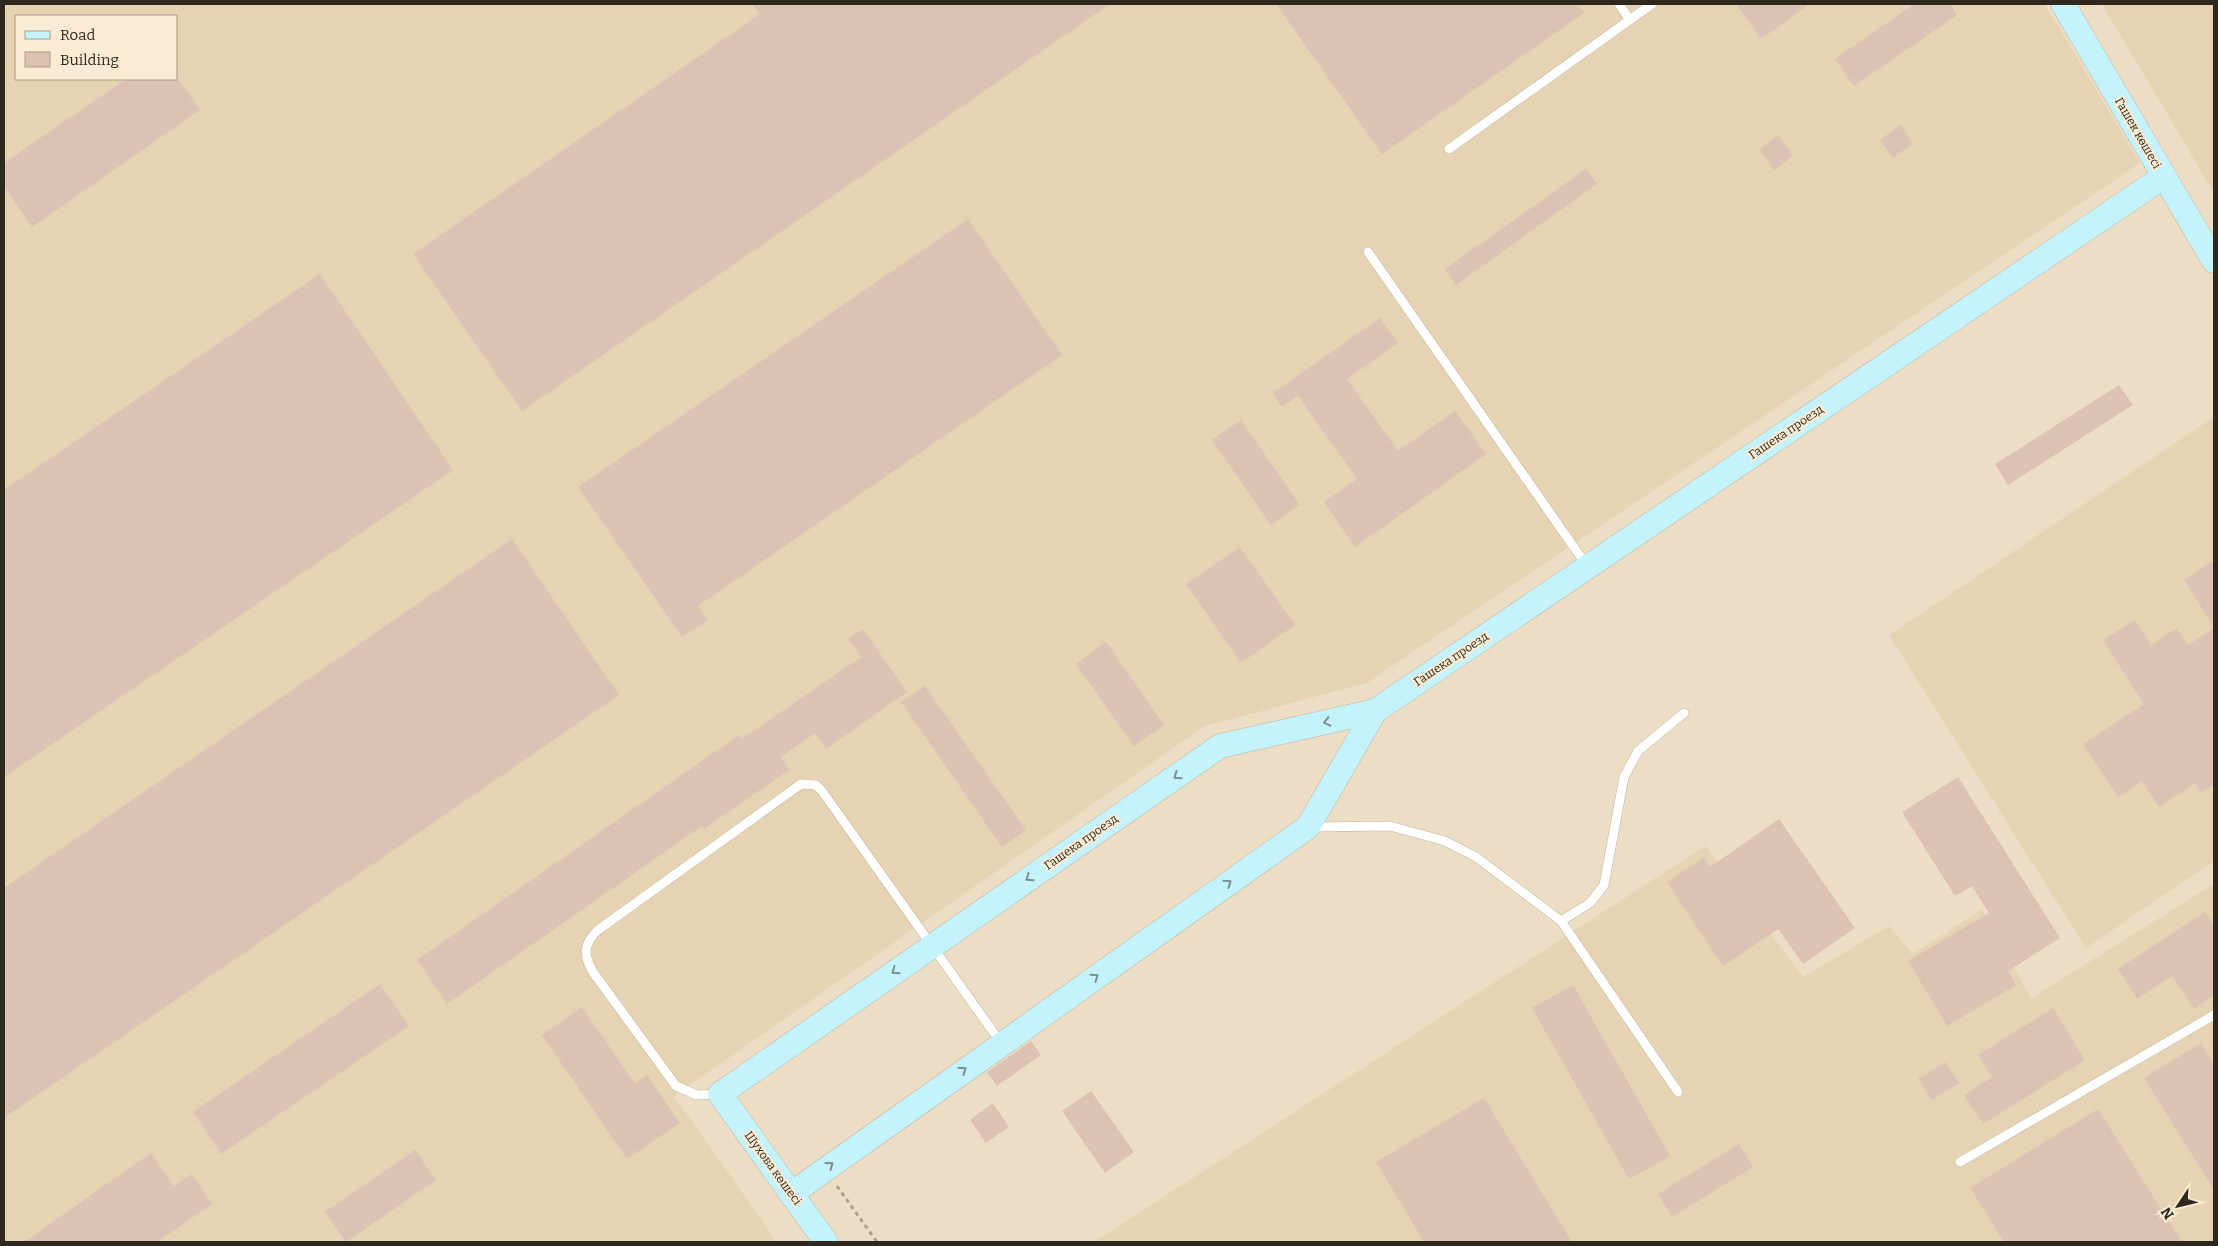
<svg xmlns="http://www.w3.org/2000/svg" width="2218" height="1246" font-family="Bitter,serif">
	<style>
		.built { fill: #e5d3b4; fill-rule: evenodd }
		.building { fill: #ddc2b4 }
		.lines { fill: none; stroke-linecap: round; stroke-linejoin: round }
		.lane-casing { stroke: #c1b39b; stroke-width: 10 }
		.secondary-casing { stroke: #c1b39b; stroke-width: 25 }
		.path { stroke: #aa9f8b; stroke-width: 3; stroke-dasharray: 4 4; stroke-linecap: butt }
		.lane { stroke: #fff; stroke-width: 9 }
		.secondary { stroke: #c4f3fe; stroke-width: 24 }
		.oneway { stroke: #798e8e }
		.labels { text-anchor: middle; stroke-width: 4; stroke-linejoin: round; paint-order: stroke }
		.street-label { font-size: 12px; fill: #2e281f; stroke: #faebd2 }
	</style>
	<rect width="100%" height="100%" fill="#ecdec5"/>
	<g class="built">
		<path d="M4 4H2045L2140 163 1367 683 1205 726 674 1096 777 1242H4ZM16 16H176V79H16Z"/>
		<polygon points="2102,4 2214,4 2214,193"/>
		<polygon points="2214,417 2214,861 2086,948 1889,635"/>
		<polygon points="1705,846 1803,977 1889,926 1913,954 1982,909 2031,998 2214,884 2214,1242 1094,1242"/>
	</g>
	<g class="building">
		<polygon points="752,4 1110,4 522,411 413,254 760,14"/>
		<polygon points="1276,4 1578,4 1584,13 1382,154"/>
		<polygon points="1736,4 1810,4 1761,39"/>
		<polygon points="1914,4 1950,4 1957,15 1854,86 1835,59"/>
		<polygon points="126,79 178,79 200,110 32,227 4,186 4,163"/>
		<polygon points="1900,125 1913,143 1893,158 1880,140"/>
		<polygon points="1778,135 1793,156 1774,170 1759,149"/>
		<polygon points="1586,169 1597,184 1456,285 1445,269"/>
		<polygon points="968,219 1062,355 698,606 708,620 682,637 578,487"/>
		<polygon points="320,274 453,470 4,777 4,490"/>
		<polygon points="1380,318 1398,343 1347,379 1398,451 1455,411 1486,454 1355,547 1324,502 1357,479 1298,396 1282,407 1273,393"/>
		<polygon points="2119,385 2133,405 2008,485 1995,464"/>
		<polygon points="1241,420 1300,505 1271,525 1212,440"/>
		<polygon points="512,539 619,695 4,1118 4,888"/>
		<polygon points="1240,547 1295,625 1241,663 1186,584"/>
		<polygon points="2214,560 2214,627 2184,580"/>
		<polygon points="2135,620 2151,645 2177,628 2188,645 2214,628 2214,784 2201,793 2195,783 2159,807 2142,781 2118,797 2083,744 2144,704 2103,640"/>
		<polygon points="863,629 907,692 826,749 815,733 781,757 789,770 704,829 702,826 447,1004 417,960 739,735 742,739 861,657 848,639"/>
		<polygon points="1106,642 1164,725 1134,746 1076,664"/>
		<polygon points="925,686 1026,830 1002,847 901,702"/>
		<polygon points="1958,777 2060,938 2008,971 2016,985 1947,1026 1908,961 1989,913 1972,886 1955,896 1902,812"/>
		<polygon points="1779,819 1855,928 1803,964 1778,929 1723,966 1667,882 1704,858 1710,867"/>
		<polygon points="2205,912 2214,926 2214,995 2194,1009 2172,976 2137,999 2118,969"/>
		<polygon points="380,984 409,1026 221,1154 193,1112"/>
		<polygon points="1573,985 1670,1156 1629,1179 1532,1008"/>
		<polygon points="582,1007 635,1084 647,1075 680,1123 627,1159 542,1035"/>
		<polygon points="2053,1008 2085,1060 1983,1124 1964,1095 1992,1077 1978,1055"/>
		<polygon points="1031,1041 1041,1055 997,1086 987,1072"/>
		<polygon points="2201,1043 2214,1064 2214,1190 2144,1078"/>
		<polygon points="1945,1062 1959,1083 1932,1100 1918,1079"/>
		<polygon points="1091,1091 1134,1152 1105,1173 1062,1111"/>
		<polygon points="1484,1098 1572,1242 1424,1242 1376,1162"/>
		<polygon points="993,1103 1009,1127 986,1143 970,1120"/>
		<polygon points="2098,1109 2182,1242 2004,1242 1970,1188"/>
		<polygon points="1739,1144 1753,1167 1672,1217 1658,1194"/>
		<polygon points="415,1150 436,1180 346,1242 325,1212"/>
		<polygon points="151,1153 174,1186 192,1174 212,1204 157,1242 24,1242"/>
	</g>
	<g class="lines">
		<g class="lane-casing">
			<g id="lane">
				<polyline points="1619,4 1630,20"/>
				<polyline points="1449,149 1652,4"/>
				<polyline points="1368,252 1587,566"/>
				<polyline points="1311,827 1390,826 1445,841 1476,857 1561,921 1678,1092"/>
				<polyline points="1561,921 1590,903 1604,885 1624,777 1638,751 1684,713"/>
				<path d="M720 1094 697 1095 676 1086 593 972C583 955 583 944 598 930L801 784 816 785 822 791 1001 1043"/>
				<polyline points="1960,1162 2214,1015"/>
			</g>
		</g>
		<g class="secondary-casing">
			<g id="secondary">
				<polyline points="2063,4 2214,261"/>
				<polyline points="791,1194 1308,827 1375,711"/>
				<polyline points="826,1242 720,1094 1220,746 1375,711 2163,177"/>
			</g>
		</g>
		<polyline class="path" points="837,1186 877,1242"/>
		<use href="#lane" class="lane"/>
		<use href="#secondary" class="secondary"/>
	</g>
	<defs><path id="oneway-chevron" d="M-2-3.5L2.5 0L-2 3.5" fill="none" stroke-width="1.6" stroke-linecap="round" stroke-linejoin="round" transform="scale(1.25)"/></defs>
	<g class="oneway">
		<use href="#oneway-chevron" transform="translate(1327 722) rotate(167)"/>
		<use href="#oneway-chevron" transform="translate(1177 776) rotate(145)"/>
		<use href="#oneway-chevron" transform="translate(1029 878) rotate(145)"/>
		<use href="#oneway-chevron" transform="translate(1228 883) rotate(-35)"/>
		<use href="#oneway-chevron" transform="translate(895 971) rotate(145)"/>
		<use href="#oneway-chevron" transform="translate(1095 977) rotate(-35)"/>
		<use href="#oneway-chevron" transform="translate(963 1070) rotate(-35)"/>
		<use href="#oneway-chevron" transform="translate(830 1165) rotate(-36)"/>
	</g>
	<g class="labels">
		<g class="street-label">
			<text transform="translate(2138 133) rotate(60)" y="4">Гашек көшесі</text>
			<text transform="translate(1786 432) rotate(-34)" y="4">Гашека проезд</text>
			<text transform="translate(1451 659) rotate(-34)" y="4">Гашека проезд</text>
			<text transform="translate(1081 842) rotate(-35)" y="4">Гашека проезд</text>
			<text transform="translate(773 1168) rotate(54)" y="4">Шухова көшесі</text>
		</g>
	</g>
	<rect width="2218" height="1246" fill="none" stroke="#2e281f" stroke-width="10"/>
	<rect x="15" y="15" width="162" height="65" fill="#faebd2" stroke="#a89d8a"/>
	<rect x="25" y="31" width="25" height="8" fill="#c4f3fe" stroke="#a89d8a"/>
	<text x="60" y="40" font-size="15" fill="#2e281f">Road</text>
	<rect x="25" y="52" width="25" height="15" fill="#ddc2b4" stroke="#a89d8a"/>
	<text x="60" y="65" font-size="15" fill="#2e281f">Building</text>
	<g transform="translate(2178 1206) rotate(235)" stroke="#faebd2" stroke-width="4" paint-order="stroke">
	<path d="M0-4L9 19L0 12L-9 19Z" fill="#2e281f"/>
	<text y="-8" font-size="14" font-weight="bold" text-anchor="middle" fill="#2e281f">N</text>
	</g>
</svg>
